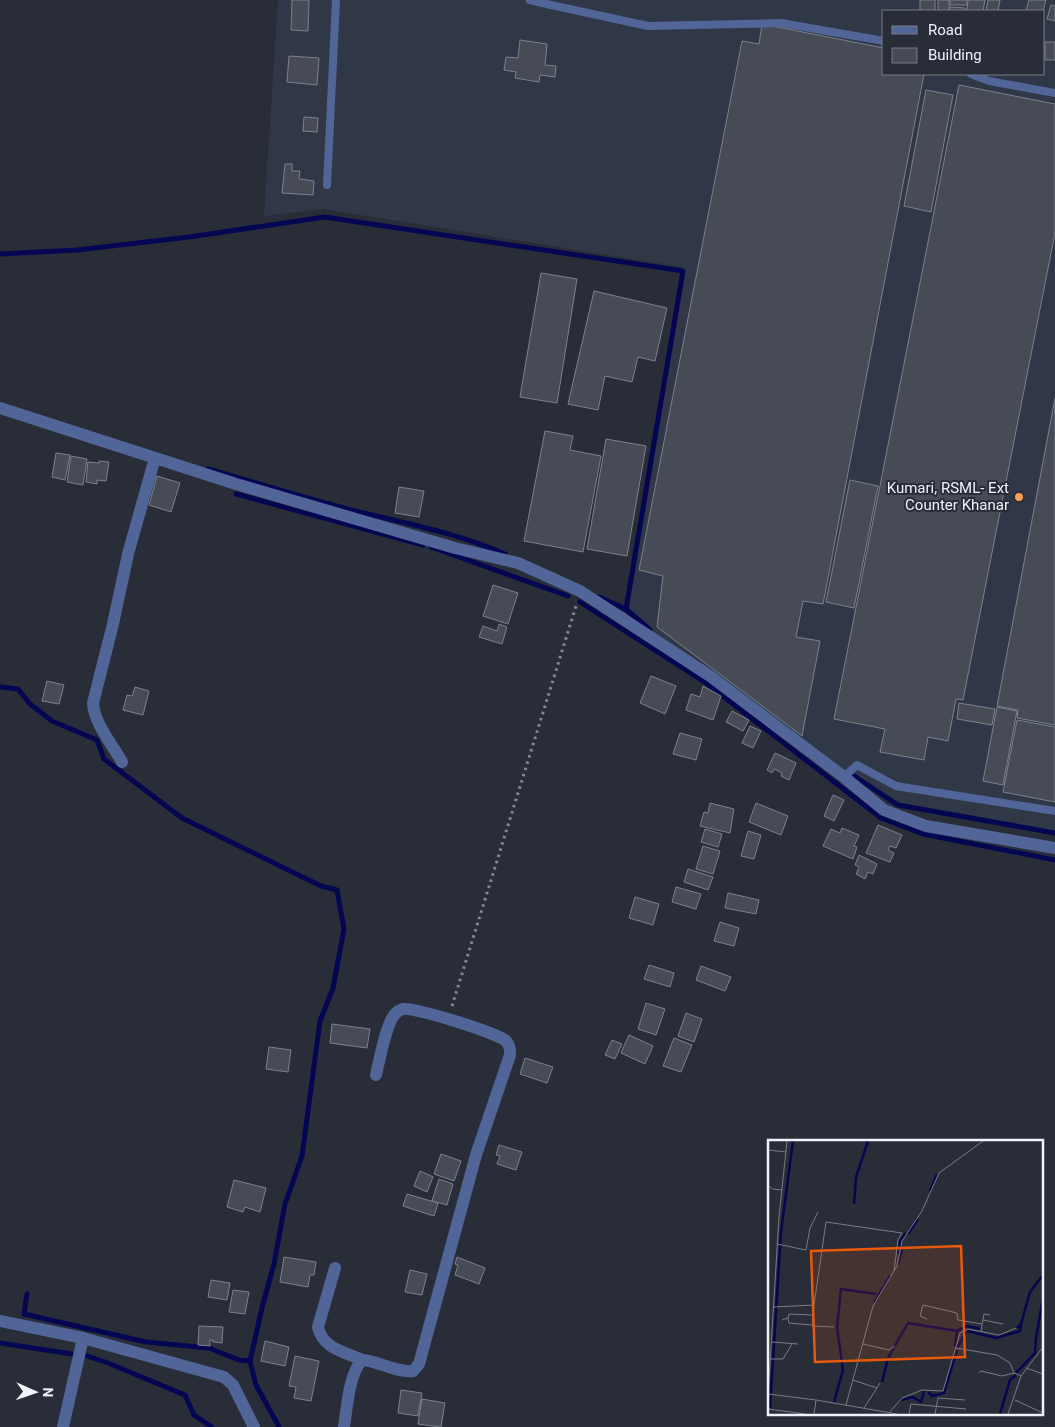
<svg xmlns="http://www.w3.org/2000/svg" width="1055" height="1427" font-family="Roboto,sans-serif">
	<style>
		.built { fill: #303747; fill-rule: evenodd }
		.lines { fill: none; stroke-linecap: round; stroke-linejoin: round }
		.stream { stroke: #040652; stroke-width: 5 }
		.building { fill: #464b56; stroke: #7c818e }
		.path { stroke: #858892; stroke-width: 3; stroke-dasharray: 2.5 4; stroke-linecap: butt }
		.lane { stroke: #516598; stroke-width: 8 }
		.street { stroke: #516598; stroke-width: 12 }
		.poi-dot { fill: #fc9d52; stroke: #292d38; stroke-width: 2 }
		.labels { text-anchor: middle; stroke-width: 4; stroke-linejoin: round; paint-order: stroke }
		.poi-label { font-size: 15px; fill: #f0f3fb; stroke: #292d38; text-anchor: end }
		.inset-river { fill: none; stroke: #040652; stroke-width: 2.5 }
		.inset-road { fill: none; stroke: #797c86; stroke-width: 1 }
		.view { fill: #e8590c; fill-opacity: 0.15; stroke: #e8590c; stroke-width: 2.5 }
		.inset-edge { fill: none; stroke: #f0f3fb; stroke-width: 2.5 }
	</style>
	<rect width="100%" height="100%" fill="#292d38"/>
	<path class="built" d="M278 0H1055V832L898 805 811 749 653 633 626 609 683 271 682 267 324 209 264 216ZM884 11H1044V74H884Z"/>
	<g class="lines">
		<g class="stream">
			<polyline points="0,254 77,250 189,237 325,217 683,271 626,609"/>
			<path d="M208 469C257 483 305 498 355 511 405 523 457 533 505 554"/>
			<polyline points="236,494 423,545"/>
			<polyline points="431,547 568,596"/>
			<polyline points="599,597 626,609 650,630"/>
			<polyline points="580,602 706,683 881,818 923,834 1055,860"/>
			<polyline points="0,687 18,689 30,704 52,721 97,740 104,759 182,818 321,886 337,890 344,929 333,988 320,1021 302,1156 285,1204 274,1264 262,1308 250,1361 256,1385 279,1427"/>
			<polyline points="848,772 898,805 1055,833"/>
			<polyline points="27,1294 24,1314 146,1342 209,1348 239,1360 250,1361"/>
			<polyline points="0,1343 72,1354"/>
			<polyline points="87,1356 108,1363 185,1395 194,1415 212,1427"/>
		</g>
	</g>
	<g class="building">
		<polygon points="292,0 309,0 308,31 291,30"/>
		<rect x="920" y="0" width="15" height="11"/>
		<rect x="938" y="0" width="11" height="11"/>
		<rect x="950" y="0" width="17" height="5"/>
		<polygon points="968,0 985,0 983,11 967,11"/>
		<polygon points="988,0 1000,0 998,11 986,11"/>
		<polygon points="1029,0 1046,0 1043,11 1026,11"/>
		<polygon points="1051,5 1055,6 1055,21 1047,19"/>
		<polygon points="950,7 965,8 965,11 950,11"/>
		<polygon points="762,24 884,48 884,74 924,74 823,604 803,601 796,637 820,641 802,736 657,627 663,576 639,570 742,41 759,44"/>
		<polygon points="520,40 547,44 545,65 556,66 555,77 540,75 539,82 515,78 516,72 504,70 506,57 518,58"/>
		<rect x="1045" y="42" width="10" height="18"/>
		<polygon points="289,56 319,58 317,85 287,82"/>
		<polygon points="959,85 1055,104 1055,233 963,700 956,699 948,741 928,737 924,760 880,752 885,729 834,719"/>
		<polygon points="926,90 953,95 931,212 904,206"/>
		<polygon points="304,117 318,118 317,132 303,131"/>
		<polygon points="285,164 292,164 292,171 300,171 299,179 314,181 313,195 282,193"/>
		<polygon points="541,273 577,279 557,403 520,397"/>
		<polygon points="594,291 667,308 655,361 638,357 632,382 605,376 598,410 568,404"/>
		<polygon points="1055,398 1055,725 1017,718 1018,710 997,706"/>
		<polygon points="545,431 573,436 570,450 601,456 583,552 524,541"/>
		<polygon points="606,439 646,446 627,556 587,549"/>
		<polygon points="56,453 70,455 65,480 52,477"/>
		<polygon points="71,456 87,459 83,485 67,482"/>
		<polygon points="99,461 109,462 106,481 97,480 97,484 86,482 88,462 99,463"/>
		<polygon points="157,476 180,483 171,512 149,505"/>
		<polygon points="850,480 878,486 854,608 826,602"/>
		<polygon points="399,487 424,491 419,517 395,513"/>
		<polygon points="493,585 518,593 508,624 483,616"/>
		<polygon points="499,624 507,627 502,644 479,637 483,626 497,631"/>
		<polygon points="651,676 676,686 665,714 640,703"/>
		<polygon points="47,681 64,685 59,704 42,701"/>
		<polygon points="703,686 721,696 713,720 686,710 691,694 700,697"/>
		<polygon points="135,687 149,691 143,715 123,710 127,695 132,696"/>
		<polygon points="959,703 995,709 992,725 957,719"/>
		<polygon points="997,707 1017,711 1003,785 983,781"/>
		<polygon points="732,711 749,720 743,731 726,722"/>
		<polygon points="1017,720 1055,727 1055,802 1003,792"/>
		<polygon points="750,726 761,731 753,748 742,743"/>
		<polygon points="680,733 702,739 696,760 673,754"/>
		<polygon points="775,753 796,763 789,780 781,776 782,773 774,769 772,773 767,770"/>
		<polygon points="833,795 844,800 834,821 824,816"/>
		<polygon points="710,803 734,809 730,833 700,826 704,812 708,813"/>
		<polygon points="756,803 788,816 781,835 749,822"/>
		<polygon points="878,825 902,835 896,848 890,846 888,850 894,853 890,862 866,853"/>
		<polygon points="842,828 859,835 854,846 857,847 853,859 823,846 831,829 840,833"/>
		<polygon points="705,829 722,834 718,847 701,842"/>
		<polygon points="748,831 761,835 754,859 741,856"/>
		<polygon points="703,846 720,851 713,874 696,869"/>
		<polygon points="859,855 877,864 873,874 868,872 865,879 856,874 859,867 855,865"/>
		<polygon points="688,869 713,877 708,890 684,882"/>
		<polygon points="676,887 701,894 696,909 672,902"/>
		<polygon points="728,893 759,900 756,914 725,908"/>
		<polygon points="635,897 659,904 653,925 629,918"/>
		<polygon points="720,922 739,928 734,946 714,941"/>
		<polygon points="649,965 674,973 670,987 644,979"/>
		<polygon points="701,966 731,977 725,991 696,980"/>
		<polygon points="646,1003 665,1009 656,1035 638,1029"/>
		<polygon points="686,1013 702,1019 694,1042 678,1036"/>
		<polygon points="332,1024 370,1029 367,1048 330,1043"/>
		<polygon points="629,1035 653,1046 645,1064 621,1053"/>
		<polygon points="674,1038 692,1045 681,1072 663,1066"/>
		<polygon points="612,1040 622,1044 615,1059 605,1055"/>
		<polygon points="269,1047 291,1050 288,1072 266,1069"/>
		<polygon points="525,1058 553,1067 547,1083 520,1074"/>
		<polygon points="499,1145 522,1152 516,1170 497,1164 500,1156 496,1155"/>
		<polygon points="441,1154 461,1161 454,1181 434,1174"/>
		<polygon points="420,1171 433,1177 427,1192 414,1186"/>
		<polygon points="439,1179 453,1184 447,1205 432,1201"/>
		<polygon points="234,1180 266,1188 260,1212 245,1207 243,1212 227,1207"/>
		<polygon points="407,1194 438,1203 434,1216 403,1206"/>
		<polygon points="284,1257 316,1262 314,1275 310,1275 308,1287 280,1282"/>
		<polygon points="457,1257 485,1268 479,1284 455,1275 458,1265 455,1264"/>
		<polygon points="410,1270 427,1274 422,1295 405,1292"/>
		<polygon points="211,1280 230,1283 227,1300 208,1297"/>
		<polygon points="233,1290 249,1292 245,1314 229,1312"/>
		<polygon points="199,1326 223,1327 222,1343 213,1342 213,1340 210,1340 210,1346 198,1345"/>
		<polygon points="265,1341 289,1347 285,1366 261,1361"/>
		<polygon points="295,1356 319,1361 311,1401 294,1398 296,1387 289,1386"/>
		<polygon points="401,1390 422,1393 418,1416 398,1413"/>
		<polygon points="422,1399 445,1403 441,1427 418,1424"/>
	</g>
	<g class="lines">
		<polyline class="path" points="452,1006 576,606"/>
		<g class="lane">
			<polyline points="530,0 542,3"/>
			<polyline points="542,0 542,3 648,26 781,23 884,41"/>
			<polyline points="971,74 989,81 1055,93"/>
			<polyline points="327,185 336,0"/>
			<polyline points="844,777 857,765 896,786 1055,811"/>
		</g>
		<g class="street">
			<polyline points="0,408 236,484 455,548 518,563 580,591 710,676 844,777 884,810 926,826 1055,848"/>
			<path d="M122 762C112 744 94 723 93 703L113 624 128 554 155 458"/>
			<path d="M335 1268 318 1327C322 1348 345 1352 362 1360"/>
			<polyline points="0,1321 83,1338 224,1377 233,1385 254,1427"/>
			<polyline points="63,1427 83,1338"/>
			<path d="M344 1427C347 1408 349 1374 362 1360 380 1361 395 1373 413 1371L419 1364 476 1155 510 1055C510 1049 510 1045 506 1041 498 1033 414 1007 403 1009 400 1010 398 1011 396 1013 387 1020 379 1062 376 1075"/>
		</g>
	</g>
	<circle class="poi-dot" cx="1019" cy="497" r="5"/>
	<g class="labels">
		<g class="poi-label">
			<text x="1009" y="493">Kumari, RSML- Ext<tspan x="1009" dy="17">Counter Khanar</tspan></text>
		</g>
	</g>
	<g transform="translate(768 1140)">
		<rect width="275" height="275" fill="#292d38"/>
		<path class="inset-river" d="M162 51 169 34M86 64 88 37 100 1M140 94 150 79M130 114 132 101 138 93M130 125 134 109M106 163 122 136M249 188 253 184 262 152 275 135M199 191 228 198 252 191 253 185M268 198 275 158M187 207 189 192M189 208 198 192M248 233 267 213 268 198M114 242 120 218 140 183 189 191 199 186 212 189M160 252 164 256 176 253 189 210M133 260 145 257 153 262 156 251M66 262 75 230 69 187 73 149 108 154M2 268 13 92 25 1M232 274 242 240 248 235"/>
		<path class="inset-road" d="M0 10 18 12M0 45 4 49 14 50M9 104 38 110 42 88 50 72M46 165 44 186 66 187M5 167 46 165 58 82 134 93 130 100 126 131M20 178 21 174 44 175M159 179 152 176 155 165 189 173 190 180 214 184M14 180 20 178 21 183 43 185M215 180 235 184M213 191 216 174 222 175M4 202 30 204M95 204 121 210 127 206M188 208 229 215 242 223 246 233M2 219H15L24 204M258 228 275 234M211 233 213 231 234 236 246 233 253 236M85 240 109 248M0 254 48 260M0 255 11 77 19 1M247 260 275 273M78 265 105 166 129 126 134 101 154 71 171 33 215 1M96 268 112 243M0 269 37 274M121 273 134 258 154 250 175 251 192 193 200 189 231 195 248 188M46 274 48 260 129 274M141 274 143 264 198 269M167 274 170 258 197 260M240 274 253 236 275 207"/>
		<path class="view" d="M193 106 197 217 47 222 43 111Z"/>
		<rect width="275" height="275" class="inset-edge"/>
	</g>
	<rect x="882" y="10" width="162" height="65" fill="#292d38" stroke="#797c86"/>
	<rect x="892" y="26" width="25" height="8" fill="#516598" stroke="#797c86"/>
	<text x="928" y="35" font-size="15" fill="#f0f3fb">Road</text>
	<rect x="892" y="48" width="25" height="15" fill="#464b56" stroke="#797c86"/>
	<text x="928" y="60" font-size="15" fill="#f0f3fb">Building</text>
	<g transform="translate(35 1392) rotate(92)" stroke="#292d38" stroke-width="4" paint-order="stroke">
	<path d="M0-4L9 19L0 12L-9 19Z" fill="#f0f3fb"/>
	<text y="-8" font-size="14" font-weight="bold" text-anchor="middle" fill="#f0f3fb">N</text>
	</g>
</svg>
